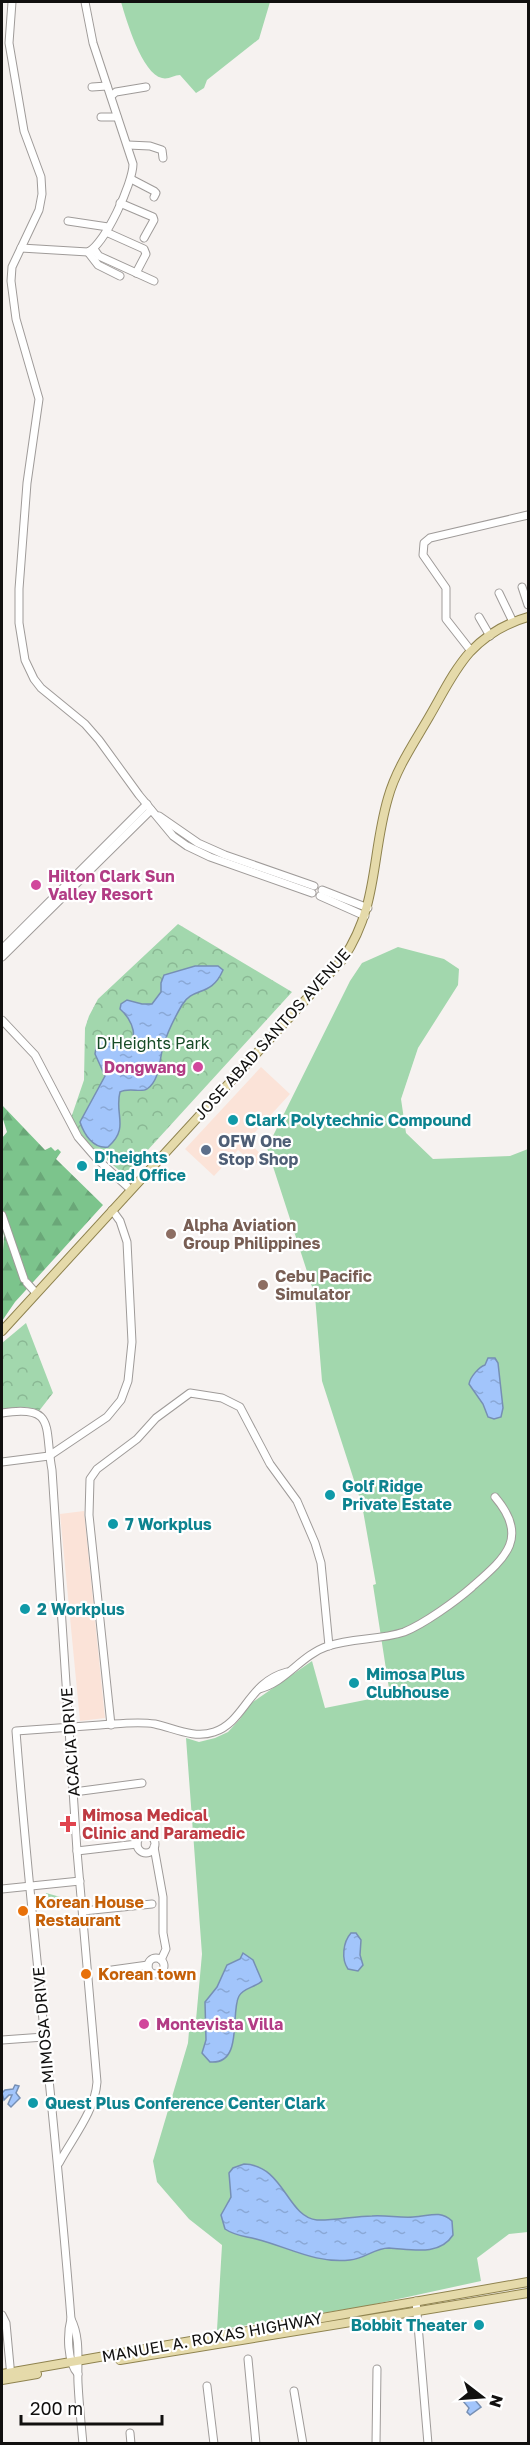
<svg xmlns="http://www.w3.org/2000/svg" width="530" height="2445" font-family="'Golos Text',sans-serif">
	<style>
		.commercial { fill: #fbe3d8 }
		.grass { fill: #a2d7ad }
		.forest { fill: url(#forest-firs) }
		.park { fill: url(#park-crowns) }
		.water { fill: url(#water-ripples); stroke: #768fb4; stroke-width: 1.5 }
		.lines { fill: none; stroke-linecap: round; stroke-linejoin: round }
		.minor-casing { stroke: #9f9b99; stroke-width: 9 }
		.major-casing { stroke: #8f834f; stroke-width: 10 }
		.minor { stroke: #fff; stroke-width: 7 }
		.major { stroke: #e5daaa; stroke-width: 8 }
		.hotel-dot { fill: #d1479c; stroke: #fff; stroke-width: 2 }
		.culture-dot { fill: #0f9aa8; stroke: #fff; stroke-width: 2 }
		.service-dot { fill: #5c6f8a; stroke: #fff; stroke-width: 2 }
		.education-dot { fill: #8d6e63; stroke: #fff; stroke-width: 2 }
		.health-dot { fill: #e0444e; stroke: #fff; stroke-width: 2 }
		.food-dot { fill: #e8710a; stroke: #fff; stroke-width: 2 }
		.labels { text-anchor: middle; stroke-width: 4.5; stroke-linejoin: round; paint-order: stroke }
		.hotel-label { font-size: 16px; font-weight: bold; fill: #b23c85; stroke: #fff; text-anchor: start }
		.street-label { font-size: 16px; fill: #11100f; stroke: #fff }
		.park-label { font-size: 16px; fill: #174b27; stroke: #fff }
		.culture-label { font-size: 16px; font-weight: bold; fill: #0d838f; stroke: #fff; text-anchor: start }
		.service-label { font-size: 16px; font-weight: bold; fill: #4e5e75; stroke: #fff; text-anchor: start }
		.education-label { font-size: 16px; font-weight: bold; fill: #785e54; stroke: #fff; text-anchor: start }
		.health-label { font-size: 16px; font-weight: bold; fill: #be3a42; stroke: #fff; text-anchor: start }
		.food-label { font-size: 16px; font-weight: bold; fill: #c56008; stroke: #fff; text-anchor: start }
	</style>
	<defs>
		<pattern id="forest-firs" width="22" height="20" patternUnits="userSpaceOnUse" patternTransform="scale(1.5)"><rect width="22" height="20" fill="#7cc48c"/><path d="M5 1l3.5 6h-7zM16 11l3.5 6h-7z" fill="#6aa778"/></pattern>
		<pattern id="park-crowns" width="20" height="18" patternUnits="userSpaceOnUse" patternTransform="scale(1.5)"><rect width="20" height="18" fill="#a2d7ad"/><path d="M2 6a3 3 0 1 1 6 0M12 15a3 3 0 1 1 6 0" fill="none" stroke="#8ab894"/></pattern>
		<pattern id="water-ripples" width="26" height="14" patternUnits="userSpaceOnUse" patternTransform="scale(1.5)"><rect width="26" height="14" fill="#a2c5fb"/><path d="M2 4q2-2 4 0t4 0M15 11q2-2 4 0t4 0" fill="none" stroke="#8aa8d6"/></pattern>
	</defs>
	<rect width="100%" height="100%" fill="#f6f2f0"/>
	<g class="commercial">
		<polygon points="261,1067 290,1094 247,1141 263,1156 255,1165 238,1150 214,1176 185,1149"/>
		<polygon points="84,1511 105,1718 80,1721 60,1514"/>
	</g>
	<g class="grass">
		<path d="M121 2H270L259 39 207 80 204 88 196 93 180 75C174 75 168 80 162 78 142 74 126 19 121 2Z"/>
		<polygon points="398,947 444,959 459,969 458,985 418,1048 401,1099 406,1133 433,1159 510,1156 528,1149 528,2232 509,2234 477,2258 481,2281 366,2306 217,2330 222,2245 189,2219 157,2182 153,2161 188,2043 189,2031 196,2020 202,1954 186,1738 199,1742 215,1738 228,1732 240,1719 250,1704 312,1661 325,1708 390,1695 373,1585 376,1584 362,1505 322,1381 315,1296 267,1148 350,981 362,963"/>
		<polygon points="46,1893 64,1898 61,1908 44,1903"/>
	</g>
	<polygon class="forest" points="2,1105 45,1150 51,1147 55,1151 58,1149 61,1152 56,1159 103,1205 15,1302 2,1321 2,1264 4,1236 2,1229 2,1138 7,1132 2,1116"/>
	<g class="park">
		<polygon points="178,924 292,992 125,1175 86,1143 71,1118 84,1080 85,1028 89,1016 98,999"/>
		<polygon points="26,1323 53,1393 39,1411 26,1407 2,1410 2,1343"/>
	</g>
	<g class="water">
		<path d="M195 966H218L223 970C211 998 193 986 182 1005 175 1017 167 1033 163 1047 159 1061 160 1080 147 1089 141 1093 129 1087 120 1092 114 1114 130 1128 108 1147 93 1149 84 1134 80 1122L105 1076 95 1054 97 1042 103 1039 120 1047C143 1043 132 1019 120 1009L121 1004 127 1000 142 1004H152L161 992V983L164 975Z"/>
		<path d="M488 1358H495L498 1363 503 1408 501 1417 494 1419 488 1417 483 1404 469 1384C470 1377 479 1367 485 1365Z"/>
		<path d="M351 1933H356L361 1940 360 1955 363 1965 358 1971 348 1969C341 1959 343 1942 351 1933Z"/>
		<path d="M243 1953 253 1960 262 1981C256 1987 243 1988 239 1996 230 2012 244 2065 210 2062L202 2053 206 2040 205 2002 217 1987 227 1965 240 1959Z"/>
		<polygon points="15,2085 19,2086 16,2093 20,2098 11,2107 8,2104 12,2095 9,2095 4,2100 2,2093 5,2090 13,2089"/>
		<path d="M244 2164C284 2165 287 2217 317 2220 331 2221 356 2216 372 2216 386 2215 400 2218 413 2217 428 2217 439 2209 452 2221L453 2235C439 2257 410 2249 389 2248 374 2248 365 2259 350 2260 316 2264 288 2247 256 2239 245 2236 235 2236 225 2229L221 2215 231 2197 229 2173 233 2168Z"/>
		<polygon points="471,2391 477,2392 475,2400 481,2407 470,2415 467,2412 469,2408 463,2401 466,2397 470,2396"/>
	</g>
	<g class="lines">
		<g class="minor-casing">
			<g id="minor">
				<polyline points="12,2 9,43 24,131 41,177 42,194 39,210 12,267 11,281 16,319 39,399 27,483 19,589 19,623 25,660 34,679 41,688 85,724 99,740 139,795 173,836 187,846 210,857 312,893"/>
				<polyline points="92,87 107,86"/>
				<polyline points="111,96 116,92 146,87"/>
				<polyline points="101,117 117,117"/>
				<polyline points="128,145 150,146 162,150 163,158"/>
				<polyline points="131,179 154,191 156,193 154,197"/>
				<polyline points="120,203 153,217 154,220 144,238"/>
				<polyline points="68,221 108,227"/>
				<polyline points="106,232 144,249 146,254 136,273"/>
				<path d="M21 248 88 252C105 244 133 183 133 164L93 43 85 2"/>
				<polyline points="94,249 99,256 154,281"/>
				<polyline points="88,252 98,265 120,276"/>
				<polyline points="522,587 528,605"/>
				<polyline points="499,593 513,622"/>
				<polyline points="479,617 490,636"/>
				<polyline points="471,651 446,619 446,588 423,555 424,543 430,538 528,515"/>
				<polyline points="159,816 198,843 225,855 314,886"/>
				<polyline points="322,890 368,908"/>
				<polyline points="320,896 365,916"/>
				<polyline points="2,949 147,804"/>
				<polyline points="2,957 151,810"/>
				<polyline points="2,1020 35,1055 78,1137 97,1159 130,1189"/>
				<polyline points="2,1215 24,1279"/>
				<polyline points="27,1283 36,1293"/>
				<path d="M2 1413C57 1404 44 1428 52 1470L77 1851 97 2082C95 2111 73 2137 59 2163"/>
				<polyline points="2,1462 49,1456 107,1417 121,1400 128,1381 132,1342 127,1242 120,1221 112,1210"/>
				<path d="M259 1689C285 1683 301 1655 328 1646 352 1638 380 1640 404 1632 424 1624 456 1601 472 1587 505 1558 530 1538 495 1497"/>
				<polyline points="111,1725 89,1515 90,1479 97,1469 137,1439 156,1418 190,1393 222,1398 240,1407 270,1464 297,1501 315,1543 321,1563 329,1646"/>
				<polyline points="74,1792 142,1783"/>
				<circle cx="146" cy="1844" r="9"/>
				<polyline points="154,1847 163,1897 163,1933 166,1949 161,1960"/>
				<polyline points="77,1851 137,1844"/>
				<polyline points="2,1889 80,1881"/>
				<polyline points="83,1911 152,1904"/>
				<circle cx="156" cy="1966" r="8"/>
				<polyline points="112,1970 148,1965"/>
				<polyline points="2,2040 44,2037"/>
				<polyline points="416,2301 428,2444"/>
				<polyline points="2,2315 6,2323 11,2377"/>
				<path d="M71 2319C81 2338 77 2362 78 2383 79 2403 81 2423 83 2444"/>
				<polyline points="248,2359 256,2444"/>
				<path d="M78 2374C67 2362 67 2334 71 2319 56 2123 31 1927 16 1731 44 1729 72 1727 100 1725 118 1724 137 1721 155 1724 174 1728 194 1739 214 1732 245 1722 248 1682 287 1672"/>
				<polyline points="207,2386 214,2444"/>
				<polyline points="294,2391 303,2444"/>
				<polyline points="130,2433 131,2444"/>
				<polyline points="376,2444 377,2369"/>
			</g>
		</g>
		<g class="major-casing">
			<g id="major">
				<path d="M2 1331 343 959C379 905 371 856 388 798 396 769 414 743 429 717 442 695 453 671 470 652 486 635 507 623 528 617"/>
				<polyline points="120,2360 528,2293"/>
				<polyline points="2,2374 528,2282"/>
				<polyline points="2,2380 37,2374"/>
			</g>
		</g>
		<use href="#minor" class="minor"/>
		<use href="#major" class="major"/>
	</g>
	<g class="hotel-dot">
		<circle cx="36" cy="885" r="6"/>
		<circle cx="198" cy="1067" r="6"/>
		<circle cx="144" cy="2024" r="6"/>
	</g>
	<g class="culture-dot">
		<circle cx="233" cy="1120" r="6"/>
		<circle cx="82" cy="1166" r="6"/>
		<circle cx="330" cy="1495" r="6"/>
		<circle cx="113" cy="1524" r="6"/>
		<circle cx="25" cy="1609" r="6"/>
		<circle cx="354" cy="1683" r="6"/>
		<circle cx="33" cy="2103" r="6"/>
		<circle cx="479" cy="2325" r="6"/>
	</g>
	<circle class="service-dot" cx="206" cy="1150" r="6"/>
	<g class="education-dot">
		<circle cx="171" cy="1234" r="6"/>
		<circle cx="263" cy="1285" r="6"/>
	</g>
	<path class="health-dot" d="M65 1815h6v6h6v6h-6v6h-6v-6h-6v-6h6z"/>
	<g class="food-dot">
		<circle cx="23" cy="1911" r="6"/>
		<circle cx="86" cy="1974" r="6"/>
	</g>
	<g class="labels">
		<g class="hotel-label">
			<text x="48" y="882">Hilton Clark Sun<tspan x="48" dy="18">Valley Resort</tspan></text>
			<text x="186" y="1073" text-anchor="end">Dongwang</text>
			<text x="156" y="2030">Montevista Villa</text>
		</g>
		<g class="street-label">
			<text transform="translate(272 1034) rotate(-48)" y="6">JOSE ABAD SANTOS AVENUE</text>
			<text transform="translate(70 1742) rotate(-94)" y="6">ACACIA DRIVE</text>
			<text transform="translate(43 2025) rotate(-95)" y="6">MIMOSA DRIVE</text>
			<text transform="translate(212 2337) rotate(-10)" y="6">MANUEL A. ROXAS HIGHWAY</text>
		</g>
		<g class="park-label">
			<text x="153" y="1049">D'Heights Park</text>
		</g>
		<g class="culture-label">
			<text x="245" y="1126">Clark Polytechnic Compound</text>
			<text x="94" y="1163">D'heights<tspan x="94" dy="18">Head Office</tspan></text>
			<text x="342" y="1492">Golf Ridge<tspan x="342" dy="18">Private Estate</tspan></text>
			<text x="125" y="1530">7 Workplus</text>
			<text x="37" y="1615">2 Workplus</text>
			<text x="366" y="1680">Mimosa Plus<tspan x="366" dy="18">Clubhouse</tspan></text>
			<text x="45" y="2109">Quest Plus Conference Center Clark</text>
			<text x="467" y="2331" text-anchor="end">Bobbit Theater</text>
		</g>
		<g class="service-label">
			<text x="218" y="1147">OFW One<tspan x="218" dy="18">Stop Shop</tspan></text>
		</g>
		<g class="education-label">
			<text x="183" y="1231">Alpha Aviation<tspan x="183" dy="18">Group Philippines</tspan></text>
			<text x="275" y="1282">Cebu Pacific<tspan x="275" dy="18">Simulator</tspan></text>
		</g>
		<g class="health-label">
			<text x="82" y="1821">Mimosa Medical<tspan x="82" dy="18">Clinic and Paramedic</tspan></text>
		</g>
		<g class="food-label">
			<text x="35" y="1908">Korean House<tspan x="35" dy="18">Restaurant</tspan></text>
			<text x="98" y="1980">Korean town</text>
		</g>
	</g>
	<rect width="530" height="2445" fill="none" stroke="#11100f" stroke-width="6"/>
	<g transform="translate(482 2397) rotate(107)" stroke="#ffffff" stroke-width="4.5" paint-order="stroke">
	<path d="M0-4.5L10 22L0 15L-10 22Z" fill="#11100f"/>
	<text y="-9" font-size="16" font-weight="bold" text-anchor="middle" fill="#11100f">N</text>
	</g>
	<path d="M21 2415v9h141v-9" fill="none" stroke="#11100f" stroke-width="3"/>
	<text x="30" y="2415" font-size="18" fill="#11100f" stroke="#ffffff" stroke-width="4.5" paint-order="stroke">200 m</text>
</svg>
